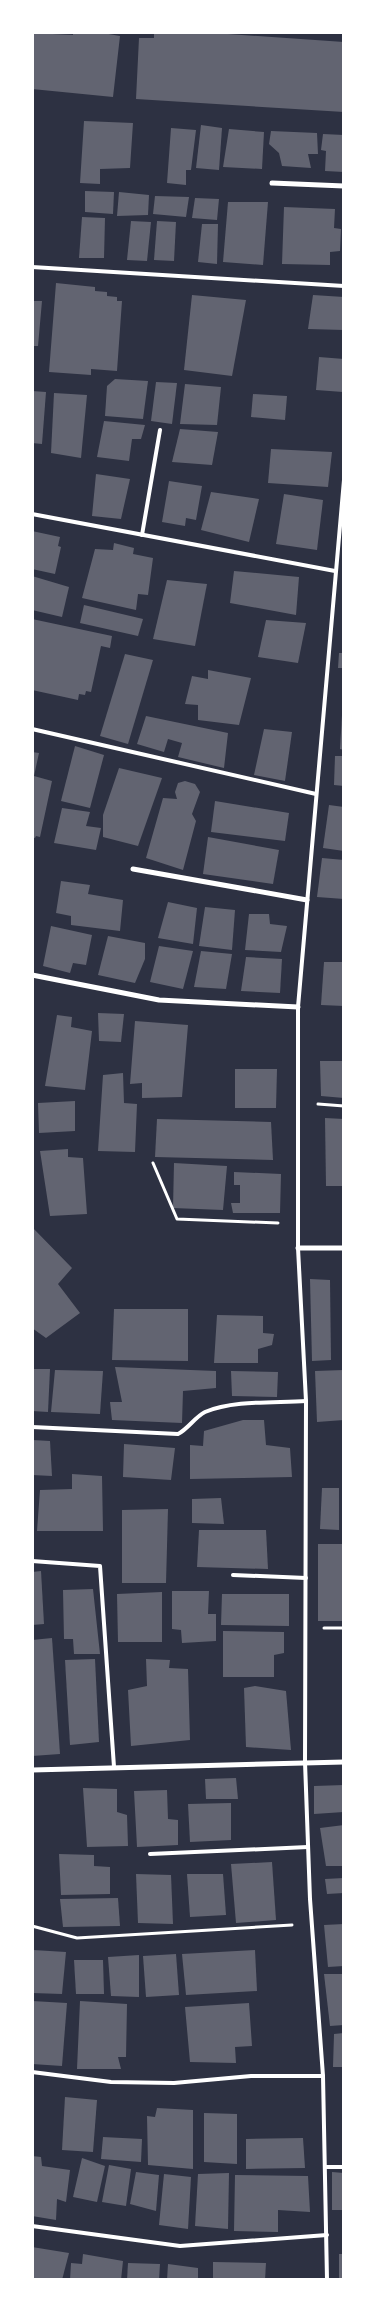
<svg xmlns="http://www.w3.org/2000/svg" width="376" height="2312" font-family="'Varela Round',sans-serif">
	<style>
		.building { fill: #626471 }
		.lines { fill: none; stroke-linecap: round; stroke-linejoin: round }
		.path { stroke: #fff; stroke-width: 3 }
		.service { stroke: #fff; stroke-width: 4 }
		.minor { stroke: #fff; stroke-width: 5 }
	</style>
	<rect width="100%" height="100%" fill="#2d3142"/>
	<g class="building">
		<polygon points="73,32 97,32 120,36 113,97 32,89 32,33 73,35"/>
		<polygon points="154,32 200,32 344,42 344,112 136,99 139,38 154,38"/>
		<polygon points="84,121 133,123 130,168 100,169 100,184 80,183"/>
		<polygon points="201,125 222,128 219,170 196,168"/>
		<polygon points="171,128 196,130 191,170 186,170 186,185 167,183"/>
		<polygon points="229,129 264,132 262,169 223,167"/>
		<polygon points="271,131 317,133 318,154 308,154 311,168 282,166 279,153 269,144"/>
		<polygon points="323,134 344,135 344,172 325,171 326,151 321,150"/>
		<polygon points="85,191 114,192 113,214 85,212"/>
		<polygon points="119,192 149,195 148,215 117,216"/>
		<polygon points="155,196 189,197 186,217 153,214"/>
		<polygon points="195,198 219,199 217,220 192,218"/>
		<polygon points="228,202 268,202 263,265 223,262"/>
		<polygon points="284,207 335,209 334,228 341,229 340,251 330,252 330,265 282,264"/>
		<polygon points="82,217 105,218 104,258 79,258"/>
		<polygon points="131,221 151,222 147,261 127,260"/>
		<polygon points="157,221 176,222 174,261 154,260"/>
		<polygon points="202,224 218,224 217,264 198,262"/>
		<polygon points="56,283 95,287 95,291 107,292 107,296 117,297 117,301 122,301 117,371 91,369 91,375 49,372"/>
		<polygon points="192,295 246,300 232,376 184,370"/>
		<polygon points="313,295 344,297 344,330 308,329"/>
		<polygon points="32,301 42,301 38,346 34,346 34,351"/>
		<polygon points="319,357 344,359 343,392 316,390"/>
		<polygon points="115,379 148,381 143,419 105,416 107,386"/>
		<polygon points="156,382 177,383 172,424 151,421"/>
		<polygon points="185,384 221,387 217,425 180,424"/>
		<polygon points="32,391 46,392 42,444 32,443"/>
		<polygon points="54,393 87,395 81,458 51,453"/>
		<polygon points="253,394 287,396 285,420 251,417"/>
		<polygon points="104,421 145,425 141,439 132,439 129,461 97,457"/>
		<polygon points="180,429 218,432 212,465 172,462"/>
		<polygon points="271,449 332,452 328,487 268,483"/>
		<polygon points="96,474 130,479 121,519 92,516"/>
		<polygon points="169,481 202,486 196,520 186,518 185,526 162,522"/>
		<polygon points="211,492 259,499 249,542 201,530"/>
		<polygon points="284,494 323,500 317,550 276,544"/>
		<polygon points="32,531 60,537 58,546 61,547 55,574 32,569"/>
		<polygon points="114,543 134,548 133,554 153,558 148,595 138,594 136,610 82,598 95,549 113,550"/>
		<polygon points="234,571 299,577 296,615 230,603"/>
		<polygon points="32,576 69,587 62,617 32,610"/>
		<polygon points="167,580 207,584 195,646 153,639"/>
		<polygon points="84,605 143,619 138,636 80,623"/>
		<polygon points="32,619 112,636 110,648 101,646 91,692 86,691 85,695 79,694 78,700 32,690"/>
		<polygon points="266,620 306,623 298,663 258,657"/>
		<polygon points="342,648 344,648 344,668 338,668 339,653 342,653"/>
		<polygon points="125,654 153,660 128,744 100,736"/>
		<polygon points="208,670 251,678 239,725 198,720 198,705 185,704 192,676 208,679"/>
		<polygon points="342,715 344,715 344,750 340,749"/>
		<polygon points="146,716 228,733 224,768 178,757 182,743 168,739 164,752 137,744"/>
		<polygon points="264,729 292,732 285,781 254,775"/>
		<polygon points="75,746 104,755 90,808 61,801"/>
		<polygon points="32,752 39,753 34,776 52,781 40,837 36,836 35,838 32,837"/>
		<polygon points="335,756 344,756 344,786 334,785"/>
		<polygon points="119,768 162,778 138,846 103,837 103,815"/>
		<polygon points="185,781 195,784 200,792 192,814 196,821 183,870 146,858 163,798 177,799 175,792 178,783"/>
		<polygon points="215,801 289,813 285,841 211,832"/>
		<polygon points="329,805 344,807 344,851 323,848"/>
		<polygon points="62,808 90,812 86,826 101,828 96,850 54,843"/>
		<polygon points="208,837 279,850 273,884 203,874"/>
		<polygon points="322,858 344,860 344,899 317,897"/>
		<polygon points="61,881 90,885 88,894 123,900 120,931 71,925 71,916 56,913"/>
		<polygon points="168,902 197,908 193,944 158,938"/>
		<polygon points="205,907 235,910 232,950 199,946"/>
		<polygon points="249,914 269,914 270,924 287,926 281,952 245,950"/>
		<polygon points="51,926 92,935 86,965 73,963 70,973 43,966"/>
		<polygon points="108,936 145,943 145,959 135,983 98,975"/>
		<polygon points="159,946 193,951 183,989 150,982"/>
		<polygon points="201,951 232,954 226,989 194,987"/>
		<polygon points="246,957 282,959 280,993 241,991"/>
		<polygon points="324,962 344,962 344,1006 321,1005"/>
		<polygon points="98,1013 124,1014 121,1042 99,1041"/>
		<polygon points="57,1015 72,1017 71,1027 92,1031 85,1090 45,1086"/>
		<polygon points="135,1021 188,1025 182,1097 142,1098 142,1083 130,1084"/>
		<polygon points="320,1061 344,1061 344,1098 321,1096"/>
		<polygon points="235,1069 277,1069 276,1108 235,1108"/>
		<polygon points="123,1073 124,1103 137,1104 135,1152 98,1151 103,1075"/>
		<polygon points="75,1101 75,1131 39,1133 38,1103"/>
		<polygon points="325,1118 344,1119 344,1186 326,1186"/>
		<polygon points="157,1119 271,1122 273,1160 155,1157"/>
		<polygon points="68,1149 68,1157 83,1158 87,1214 50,1216 40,1151"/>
		<polygon points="174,1163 227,1166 223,1210 173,1208"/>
		<polygon points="234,1172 281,1174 280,1213 233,1213 231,1203 240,1203 240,1185 234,1185"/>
		<polygon points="32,1227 72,1268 58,1284 80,1313 46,1338 32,1328"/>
		<polygon points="310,1279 330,1280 331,1360 312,1361"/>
		<polygon points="114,1309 188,1309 188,1361 112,1360"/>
		<polygon points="217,1315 263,1316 263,1333 274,1334 272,1345 258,1349 258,1363 214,1363"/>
		<polygon points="115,1367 216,1371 216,1388 183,1391 182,1423 112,1420 110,1402 122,1402"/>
		<polygon points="32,1369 50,1369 48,1412 32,1411"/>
		<polygon points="55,1370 103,1371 100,1414 51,1412"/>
		<polygon points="344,1370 344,1420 317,1422 315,1371"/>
		<polygon points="231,1371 278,1372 277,1397 232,1396"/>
		<polygon points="243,1420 264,1420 266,1445 290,1448 292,1477 190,1479 190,1445 203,1446 204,1431"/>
		<polygon points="32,1440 50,1441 52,1476 32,1475"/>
		<polygon points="124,1444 175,1448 171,1480 123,1477"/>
		<polygon points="72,1474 102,1476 103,1531 37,1531 40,1490 72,1489"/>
		<polygon points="322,1488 339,1488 339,1530 320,1529"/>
		<polygon points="221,1498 224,1524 192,1523 192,1499"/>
		<polygon points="168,1509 166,1583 122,1583 122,1510"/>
		<polygon points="199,1530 266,1530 268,1569 197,1567"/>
		<rect x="318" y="1544" width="26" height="77"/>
		<polygon points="41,1571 44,1624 32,1625 32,1572"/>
		<polygon points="93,1589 100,1654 74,1654 73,1639 64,1639 63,1590"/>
		<polygon points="172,1591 209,1591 208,1614 216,1614 216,1641 182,1643 181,1630 172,1629"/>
		<polygon points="162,1592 162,1642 118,1642 117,1594"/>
		<polygon points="222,1594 289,1594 289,1626 221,1625"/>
		<polygon points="223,1631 284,1632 284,1653 274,1655 274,1677 223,1677"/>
		<polygon points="52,1638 60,1754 32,1756 32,1640"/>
		<polygon points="95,1659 99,1742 70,1745 65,1660"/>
		<polygon points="146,1659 170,1660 169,1668 188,1669 190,1740 131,1746 128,1690 147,1686"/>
		<polygon points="255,1686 286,1691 291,1750 246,1747 244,1688"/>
		<polygon points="236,1778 238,1799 206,1799 205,1779"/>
		<polygon points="344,1785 344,1812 314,1814 314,1786"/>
		<polygon points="83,1788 117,1789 117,1812 127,1815 128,1846 87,1847"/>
		<polygon points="167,1790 168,1819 178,1820 178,1845 137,1847 134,1791"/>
		<polygon points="231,1803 231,1840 190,1842 188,1804"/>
		<polygon points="344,1825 344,1866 326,1866 320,1828"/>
		<polygon points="59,1854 94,1855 94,1866 110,1867 110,1894 61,1895"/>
		<polygon points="272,1862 276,1920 236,1923 231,1864"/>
		<polygon points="136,1874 171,1875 173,1924 138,1923"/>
		<polygon points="187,1874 223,1874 226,1915 190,1917"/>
		<polygon points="344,1878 344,1893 327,1894 325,1879"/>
		<polygon points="118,1898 120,1926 63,1927 60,1899"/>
		<polygon points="344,1924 344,1966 328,1967 324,1925"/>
		<polygon points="33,1950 66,1952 62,1994 32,1993"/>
		<polygon points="255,1950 257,1991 186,1995 182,1954"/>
		<polygon points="176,1954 179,1995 146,1997 143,1956"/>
		<polygon points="139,1955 139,1997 111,1996 108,1957"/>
		<polygon points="74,1960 103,1960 104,1994 76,1994"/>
		<polygon points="324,1974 344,1974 344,2025 330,2026"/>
		<polygon points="32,2001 67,2003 62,2066 32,2064"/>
		<polygon points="80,2001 127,2004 126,2057 118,2057 121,2069 77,2069"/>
		<polygon points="249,2003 252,2046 235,2047 236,2063 190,2062 185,2007"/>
		<polygon points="344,2033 344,2067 333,2067 334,2034"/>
		<polygon points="65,2097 97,2100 93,2152 62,2150"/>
		<polygon points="157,2108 193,2110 193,2169 148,2165 147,2116 155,2117"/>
		<polygon points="204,2113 237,2114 237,2164 204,2162"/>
		<polygon points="103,2137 142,2139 141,2162 101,2159"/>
		<polygon points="303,2138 305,2168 246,2169 246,2139"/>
		<polygon points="32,2156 41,2157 42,2166 70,2170 66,2202 57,2199 56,2220 32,2216"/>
		<polygon points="82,2158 105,2166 97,2202 73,2197"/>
		<polygon points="109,2165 131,2169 126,2206 102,2202"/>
		<polygon points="136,2172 159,2175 156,2211 130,2204"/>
		<polygon points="332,2172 344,2173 344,2210 332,2210"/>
		<polygon points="229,2173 228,2229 195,2226 198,2174"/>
		<polygon points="164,2174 191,2177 188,2229 159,2225"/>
		<polygon points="235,2175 308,2176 310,2212 278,2210 278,2232 234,2231"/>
		<polygon points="32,2247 69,2253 62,2280 32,2280"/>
		<polygon points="83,2254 123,2261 121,2280 70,2280 71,2263 82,2264"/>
		<rect x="339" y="2254" width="5" height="26"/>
		<polygon points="213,2262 266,2263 265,2280 213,2280"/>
		<polygon points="128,2263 160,2264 159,2280 127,2280"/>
		<polygon points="168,2264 198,2268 198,2280 167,2280"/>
	</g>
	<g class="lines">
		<g class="path">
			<polyline points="318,1104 344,1106"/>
			<polyline points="153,1163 177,1219 278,1223"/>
			<polyline points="324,1628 344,1628"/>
			<polyline points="32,1926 77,1938 292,1925"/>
		</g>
		<g class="service">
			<polyline points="32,267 344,286"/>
			<polyline points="32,514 335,571"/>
			<polyline points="142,535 160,430"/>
			<polyline points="32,729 316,794"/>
			<path d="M32 1427 178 1434C188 1429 195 1417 205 1412 233 1400 275 1403 306 1401"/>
			<polyline points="32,1561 100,1566 114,1767"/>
			<polyline points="233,1575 306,1578"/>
			<polyline points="150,1854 308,1847"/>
			<polyline points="32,2072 111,2082 174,2083 251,2076 323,2076"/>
			<polyline points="326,2167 344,2167"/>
			<polyline points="32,2226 180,2246 327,2235"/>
			<polyline points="327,2280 323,2076 310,1899 305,1762 306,1401 298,1248 298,1007 344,480"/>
		</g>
		<g class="minor">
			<polyline points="272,183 344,186"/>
			<polyline points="133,869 307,900"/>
			<polyline points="32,975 159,1000 298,1007"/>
			<polyline points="298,1248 344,1248"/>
			<polyline points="32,1770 344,1762"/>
		</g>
	</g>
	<rect width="376" height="2312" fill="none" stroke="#ffffff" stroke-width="68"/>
</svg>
